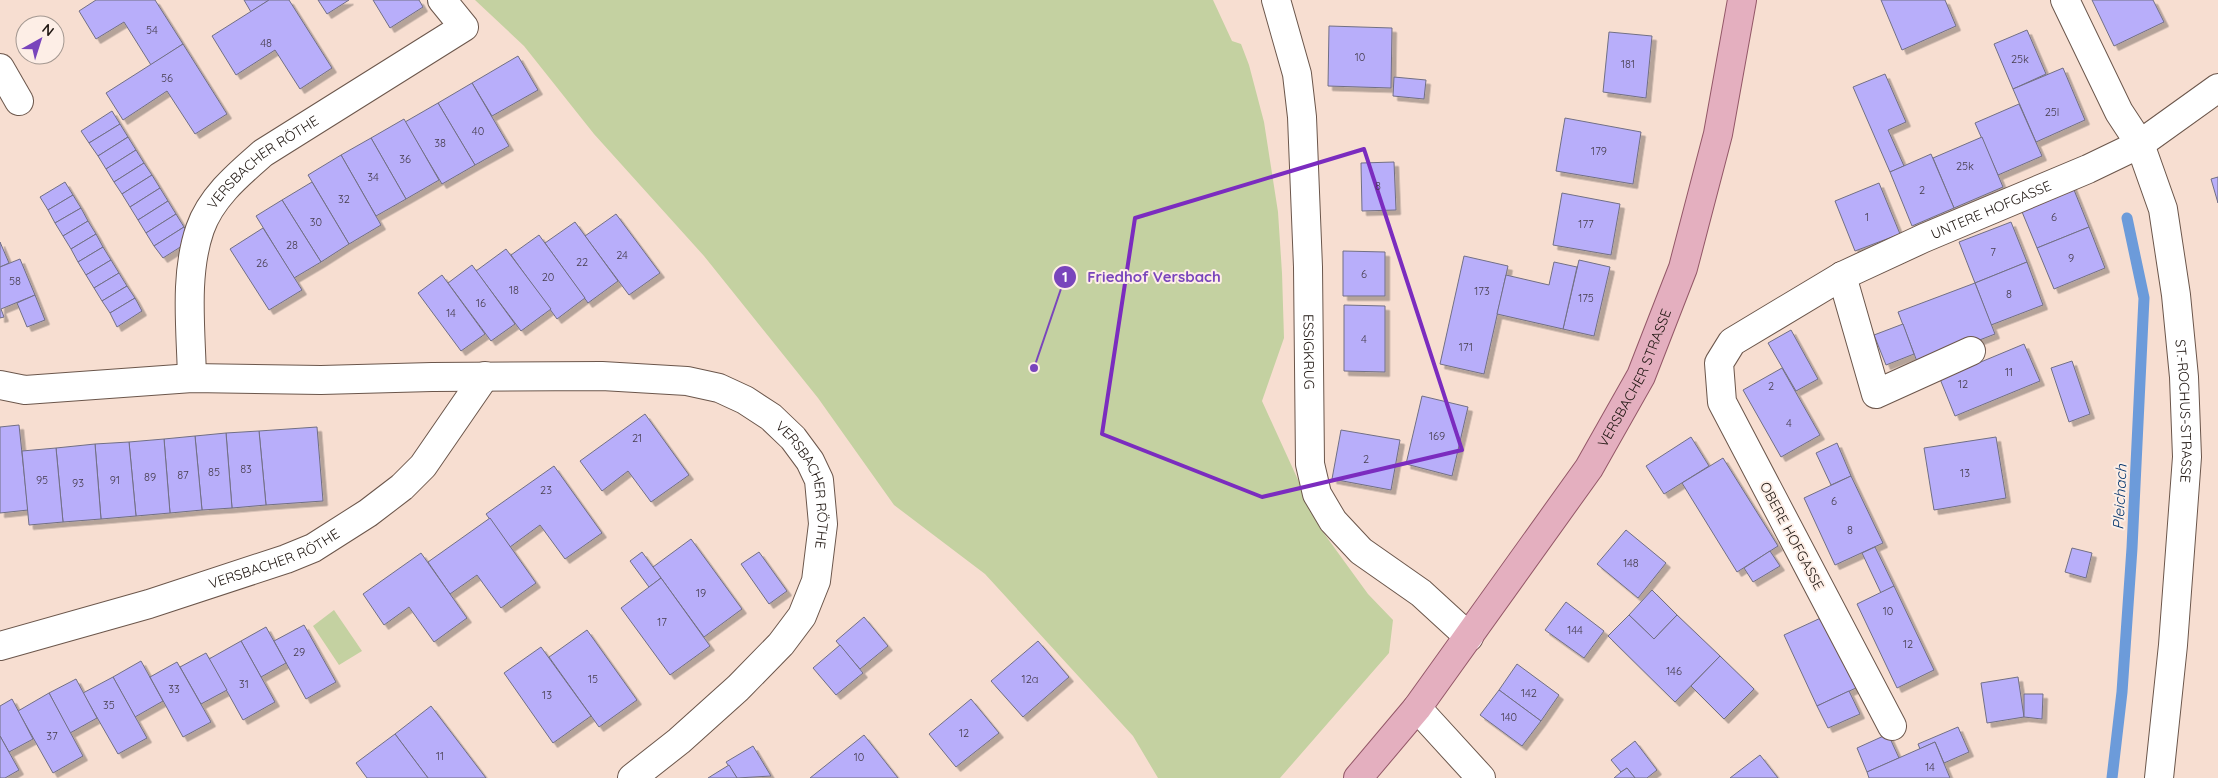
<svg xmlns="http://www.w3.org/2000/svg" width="2218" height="778" font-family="Quicksand,sans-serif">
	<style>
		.green { fill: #c4d1a1 }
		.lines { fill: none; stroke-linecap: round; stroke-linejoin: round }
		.stream { stroke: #6c9bda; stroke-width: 11 }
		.building { fill: #b8aefa; stroke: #716f84; filter: url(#shadow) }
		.minor-casing { stroke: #6b564b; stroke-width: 30 }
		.major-casing { stroke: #935767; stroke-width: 30 }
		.minor { stroke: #fff; stroke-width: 28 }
		.major { stroke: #e4afbf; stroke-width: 28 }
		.marked { fill: none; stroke: #7b2cbf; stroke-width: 4; stroke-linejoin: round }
		.labels { text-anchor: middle; stroke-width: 4; stroke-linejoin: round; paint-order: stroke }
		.number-label { font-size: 11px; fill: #453c4b }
		.street-label { font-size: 14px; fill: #1f1611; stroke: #fdeee6 }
		.water-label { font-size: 15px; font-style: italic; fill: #04356d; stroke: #fdeee6 }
		.leader { fill: none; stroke: #7945bc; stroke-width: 2 }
		.callout-dot { fill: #7945bc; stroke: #fdeee6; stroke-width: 2 }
		.mark-label { font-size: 15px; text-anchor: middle; font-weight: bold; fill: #fff }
		.callout-label { font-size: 15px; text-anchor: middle; font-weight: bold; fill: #7945bc; stroke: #fdeee6; stroke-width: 4; stroke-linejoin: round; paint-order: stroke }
	</style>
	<defs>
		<filter id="shadow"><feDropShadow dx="4.5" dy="4.5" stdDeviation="0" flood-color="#0004"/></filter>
	</defs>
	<rect width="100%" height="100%" fill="#f7ded1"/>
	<g class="green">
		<polygon points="475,0 1213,0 1232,41 1241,44 1249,65 1264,122 1278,212 1282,273 1284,338 1262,401 1320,528 1368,594 1393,620 1389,653 1280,778 1158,778 1133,736 985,574 894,505 818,398 704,256 594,134 524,46"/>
		<polygon points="334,610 362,651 339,665 313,626"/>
	</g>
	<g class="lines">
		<polyline class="stream" points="2112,778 2122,692 2132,548 2144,298 2127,218"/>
	</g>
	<g class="building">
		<polygon points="96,0 155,0 183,44 151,65 124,22 96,39 79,11"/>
		<polygon points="244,0 269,0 251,12"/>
		<polygon points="269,0 289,0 332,68 300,89 275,50 236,75 212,36"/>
		<polygon points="318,0 349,0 327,14"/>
		<polygon points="373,0 419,0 423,7 390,28"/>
		<polygon points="1881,0 1945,0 1956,26 1902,50"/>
		<polygon points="2092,0 2153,0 2164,22 2114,46"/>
		<polygon points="1329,26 1392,28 1391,88 1328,86"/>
		<polygon points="2027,30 2046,74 2013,89 1994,44"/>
		<polygon points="1609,32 1652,36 1646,98 1603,92"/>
		<polygon points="183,44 227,114 195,134 167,91 123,120 106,93"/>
		<polygon points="518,56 538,90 492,116 472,83"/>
		<polygon points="2063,68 2085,120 2036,142 2013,89"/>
		<polygon points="1885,74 1906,122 1888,130 1904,166 1890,172 1853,87"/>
		<polygon points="1394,77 1426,80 1424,99 1393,96"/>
		<polygon points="472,83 509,146 475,165 438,103"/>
		<polygon points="438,103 475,165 442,184 405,122"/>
		<polygon points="2019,104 2042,156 1998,175 1975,123"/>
		<polygon points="112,111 120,124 89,143 81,131"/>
		<polygon points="1565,118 1641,132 1633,184 1556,171"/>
		<polygon points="404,119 439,180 406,199 371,138"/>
		<polygon points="120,124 128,137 98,156 89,143"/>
		<polygon points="128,137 136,150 106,169 98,156"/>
		<polygon points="1982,137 2003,187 1954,208 1933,158"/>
		<polygon points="371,138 406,199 376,216 341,155"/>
		<polygon points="136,150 144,163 114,182 106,169"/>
		<polygon points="1931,154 1954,208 1912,226 1890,172"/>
		<polygon points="341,155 381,225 349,244 308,175"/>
		<polygon points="1394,162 1396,210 1362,211 1361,163"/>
		<polygon points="144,163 152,175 122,194 114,182"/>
		<polygon points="152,175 160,188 130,207 122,194"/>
		<polygon points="2218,177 2218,203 2211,179"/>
		<polygon points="65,182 73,195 48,210 40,197"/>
		<polygon points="312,182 349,244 321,262 282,200"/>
		<polygon points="1879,183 1900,234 1855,251 1835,201"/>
		<polygon points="2072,185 2089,227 2037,248 2020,207"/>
		<polygon points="160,188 168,201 138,220 130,207"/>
		<polygon points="1562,193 1620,204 1611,255 1553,245"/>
		<polygon points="73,195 81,208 55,223 48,210"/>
		<polygon points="282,200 321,262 294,278 256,216"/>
		<polygon points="168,201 176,214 146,233 138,220"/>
		<polygon points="81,208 88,221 63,236 55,223"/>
		<polygon points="176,214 184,227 154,246 146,233"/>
		<polygon points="616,214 660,273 629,295 585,236"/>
		<polygon points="88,221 96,234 71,249 63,236"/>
		<polygon points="575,222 618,281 588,303 545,243"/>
		<polygon points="2011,222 2027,262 1975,283 1959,242"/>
		<polygon points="184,227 193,239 163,258 154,246"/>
		<polygon points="2089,227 2105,268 2054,289 2037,248"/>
		<polygon points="263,228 302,290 269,310 230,249"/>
		<polygon points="96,234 103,247 78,262 71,249"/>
		<polygon points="539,235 585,298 557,319 511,255"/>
		<polygon points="0,242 9,263 0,267"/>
		<polygon points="103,247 111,260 86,275 78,262"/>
		<polygon points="506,249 551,309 521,331 476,271"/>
		<polygon points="1343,251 1385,252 1385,296 1343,296"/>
		<polygon points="1464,256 1508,266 1484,374 1440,364"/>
		<polygon points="20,259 35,295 1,309 4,317 0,318 0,267"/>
		<polygon points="111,260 119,273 94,288 86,275"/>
		<polygon points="1579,260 1610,267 1594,336 1563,329"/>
		<polygon points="1554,262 1577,267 1563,329 1497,314 1506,275 1549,285"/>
		<polygon points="2027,262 2043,305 1991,325 1975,283"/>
		<polygon points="472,265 515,324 491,341 448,283"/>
		<polygon points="119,273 127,286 102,301 94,288"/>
		<polygon points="442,275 485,334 461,351 418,293"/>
		<polygon points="1975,283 1995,334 1918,364 1898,312"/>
		<polygon points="127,286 135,298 110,313 102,301"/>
		<polygon points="35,295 45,320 27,327 17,303"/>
		<polygon points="135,298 142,311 117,327 110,313"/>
		<polygon points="1344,305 1385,306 1385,372 1344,371"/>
		<polygon points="1903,324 1914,354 1886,365 1874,335"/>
		<polygon points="1791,330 1818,379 1796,391 1768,343"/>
		<polygon points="2024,344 2040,381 1955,416 1940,379"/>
		<polygon points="2072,361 2090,414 2069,422 2051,368"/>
		<polygon points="1782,368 1820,435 1781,457 1743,390"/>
		<polygon points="1422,396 1468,407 1452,476 1406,464"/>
		<polygon points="645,414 689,475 651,502 628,471 602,491 580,461"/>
		<polygon points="19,425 28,510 0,513 0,427"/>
		<polygon points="317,427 323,501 266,505 259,431"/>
		<polygon points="1341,430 1400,440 1391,490 1332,479"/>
		<polygon points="259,431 266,505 232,508 226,433"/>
		<polygon points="226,433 232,508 202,510 195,436"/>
		<polygon points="195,436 202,510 170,513 164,439"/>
		<polygon points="1691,437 1709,466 1664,494 1646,466"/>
		<polygon points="1996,437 2006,498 1934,510 1924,448"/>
		<polygon points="164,439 170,513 136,516 129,442"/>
		<polygon points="129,442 136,516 101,519 95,444"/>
		<polygon points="1837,443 1851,476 1831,485 1816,453"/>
		<polygon points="95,444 101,519 63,522 56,448"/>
		<polygon points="56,448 63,522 29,525 22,451"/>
		<polygon points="1723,458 1778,546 1737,572 1682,483"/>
		<polygon points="554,466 602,533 565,559 540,525 510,547 486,514"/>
		<polygon points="1851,476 1883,543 1835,565 1804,498"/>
		<polygon points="490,518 536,583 501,608 477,575 450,594 428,562"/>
		<polygon points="1626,530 1666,563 1638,598 1597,564"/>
		<polygon points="691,539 742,609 704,637 653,567"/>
		<polygon points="1875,547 1894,586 1881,593 1862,553"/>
		<polygon points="2072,548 2092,553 2086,578 2065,572"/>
		<polygon points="1770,551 1780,566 1753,582 1744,568"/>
		<polygon points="642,552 661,578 649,587 630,561"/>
		<polygon points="759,552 787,591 769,604 741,564"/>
		<polygon points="421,553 467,618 434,642 409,607 384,625 363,594"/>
		<polygon points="661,578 710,646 670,675 621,608"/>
		<polygon points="1894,586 1934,670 1897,688 1857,604"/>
		<polygon points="1652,590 1677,615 1654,639 1629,615"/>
		<polygon points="1566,602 1604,631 1584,658 1545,630"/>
		<polygon points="1629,615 1654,639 1677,615 1720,656 1675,702 1608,636"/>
		<polygon points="1825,616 1858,687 1817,706 1784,635"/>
		<polygon points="864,617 888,646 860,669 836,641"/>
		<polygon points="304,625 336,682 306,699 274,641"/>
		<polygon points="266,627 286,663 261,677 241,641"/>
		<polygon points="587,630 637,700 599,727 549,657"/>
		<polygon points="241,641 275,702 243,720 209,659"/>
		<polygon points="1038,641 1069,677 1023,717 991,681"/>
		<polygon points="840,645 863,673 836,695 813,668"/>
		<polygon points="541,647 591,716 553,743 504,673"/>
		<polygon points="206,653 227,690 201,704 180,667"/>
		<polygon points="1720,656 1754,689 1724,719 1691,686"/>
		<polygon points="141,661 163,701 135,717 113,677"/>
		<polygon points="177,662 211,722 183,737 150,677"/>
		<polygon points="1517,664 1559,695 1541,721 1499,690"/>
		<polygon points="113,677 147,738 118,754 83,693"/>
		<polygon points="2018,677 2024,717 1987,723 1981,683"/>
		<polygon points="76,679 97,718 70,733 49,693"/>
		<polygon points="1499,690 1541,721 1522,746 1480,715"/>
		<polygon points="1849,691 1860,714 1828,728 1817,706"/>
		<polygon points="49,693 83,756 53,773 18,711"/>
		<polygon points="2024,694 2043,694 2042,719 2024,717"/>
		<polygon points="12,699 33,739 9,752 0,736 0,706"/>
		<polygon points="971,699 999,733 956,767 929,734"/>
		<polygon points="431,706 486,778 428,778 395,734"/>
		<polygon points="1958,727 1969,752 1944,763 1935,742 1920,749 1918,744"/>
		<polygon points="395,734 428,778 367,778 356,763"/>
		<polygon points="1888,734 1899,758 1867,772 1857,748"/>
		<polygon points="864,735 898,778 810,778"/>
		<polygon points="0,736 19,770 5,778 0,778"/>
		<polygon points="1635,741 1657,770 1647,778 1635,778 1627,768 1621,772 1611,760"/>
		<polygon points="1935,742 1950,778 1869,778 1867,772"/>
		<polygon points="753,746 771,776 737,778 726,762"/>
		<polygon points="1760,755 1778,778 1730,778"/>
		<polygon points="729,765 737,778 708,778"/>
		<polygon points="1627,768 1635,778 1614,778 1621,772"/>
	</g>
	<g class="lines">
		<g class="minor-casing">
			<g id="minor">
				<path id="s1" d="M1276 0 1297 74 1302 117 1308 267 1310 464 1317 494 1333 521 1361 551 1421 593 1469 637"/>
				<path id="s2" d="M2065 0 2119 112 2140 144 2163 209 2176 295 2184 377 2187 457 2173 645 2159 778"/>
				<polyline points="0,68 19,101"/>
				<polyline points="1842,276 1876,394 1971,351"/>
				<path id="s3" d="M192 378C191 330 184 275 200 229 211 197 239 174 263 153L464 27 442 0"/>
				<path id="s4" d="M0 385 25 390 192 378 321 380 432 377 602 376 687 381 719 388 745 400 771 417 793 438 810 461 819 480 823 524 816 581 802 616 781 644 738 688 679 741 632 778"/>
				<path id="s5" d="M0 646 149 604 286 559 313 548 368 513 402 487 423 466 485 376"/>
				<polyline points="1417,708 1481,778"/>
				<path id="s6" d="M1892 726 1722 402 1719 363 1732 342 1842 276 1924 238 2088 169 2140 144 2218 88"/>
			</g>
		</g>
		<g class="major-casing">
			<g id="major">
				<path id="s7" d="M1358 778 1417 708 1589 468 1641 376 1683 268 1718 134 1742 0"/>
			</g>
		</g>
		<use href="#minor" class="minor"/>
		<use href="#major" class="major"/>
	</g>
	<path class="marked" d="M1364 149 1462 450 1262 497 1102 434 1135 218Z"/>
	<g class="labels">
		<g class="number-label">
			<text x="152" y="34">54</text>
			<text x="266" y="47">48</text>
			<text x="1360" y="61">10</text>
			<text x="2020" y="63">25k</text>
			<text x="1628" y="68">181</text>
			<text x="167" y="82">56</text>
			<text x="2052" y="116">25l</text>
			<text x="478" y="135">40</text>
			<text x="440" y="147">38</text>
			<text x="1599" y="155">179</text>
			<text x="405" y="163">36</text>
			<text x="1965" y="170">25k</text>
			<text x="373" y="181">34</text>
			<text x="1378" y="190">8</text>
			<text x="1922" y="194">2</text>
			<text x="344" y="203">32</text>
			<text x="1867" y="221">1</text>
			<text x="2054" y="221">6</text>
			<text x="316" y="226">30</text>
			<text x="1586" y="228">177</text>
			<text x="292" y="249">28</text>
			<text x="1993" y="256">7</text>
			<text x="622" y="259">24</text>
			<text x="2071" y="262">9</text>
			<text x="582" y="266">22</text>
			<text x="262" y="267">26</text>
			<text x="1364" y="278">6</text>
			<text x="548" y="281">20</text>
			<text x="15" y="285">58</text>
			<text x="514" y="294">18</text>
			<text x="1482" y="295">173</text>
			<text x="2009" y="298">8</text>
			<text x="1586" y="302">175</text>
			<text x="481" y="307">16</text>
			<text x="451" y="317">14</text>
			<text x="1364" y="343">4</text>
			<text x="1466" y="351">171</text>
			<text x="2009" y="376">11</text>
			<text x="1963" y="388">12</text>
			<text x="1771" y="390">2</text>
			<text x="1789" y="427">4</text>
			<text x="1437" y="440">169</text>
			<text x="637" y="442">21</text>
			<text x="1366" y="463">2</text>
			<text x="246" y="473">83</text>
			<text x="214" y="476">85</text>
			<text x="1965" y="477">13</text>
			<text x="183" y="479">87</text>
			<text x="150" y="481">89</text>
			<text x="42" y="484">95</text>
			<text x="115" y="484">91</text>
			<text x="78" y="487">93</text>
			<text x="546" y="494">23</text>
			<text x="1834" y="505">6</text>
			<text x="1850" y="534">8</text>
			<text x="1631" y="567">148</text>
			<text x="701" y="597">19</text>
			<text x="1888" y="615">10</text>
			<text x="662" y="626">17</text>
			<text x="1575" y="634">144</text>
			<text x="1908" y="648">12</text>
			<text x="299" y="656">29</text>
			<text x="1674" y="675">146</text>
			<text x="593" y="683">15</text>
			<text x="1030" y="683">12a</text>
			<text x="244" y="688">31</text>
			<text x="174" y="693">33</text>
			<text x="1529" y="697">142</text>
			<text x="547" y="699">13</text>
			<text x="109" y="709">35</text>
			<text x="1509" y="721">140</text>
			<text x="964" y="737">12</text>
			<text x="52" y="740">37</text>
			<text x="440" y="760">11</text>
			<text x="859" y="761">10</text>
			<text x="1930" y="771">14</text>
		</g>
		<g class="street-label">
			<text dy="5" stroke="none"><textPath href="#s3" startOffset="244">VERSBACHER RÖTHE</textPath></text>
			<text dy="5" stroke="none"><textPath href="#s6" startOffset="721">UNTERE HOFGASSE</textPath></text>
			<text dy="5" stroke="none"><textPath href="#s1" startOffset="355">ESSIGKRUG</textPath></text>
			<text dy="5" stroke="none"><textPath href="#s7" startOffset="488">VERSBACHER STRASSE</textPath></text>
			<text dy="5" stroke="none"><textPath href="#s2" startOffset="435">ST.-ROCHUS-STRASSE</textPath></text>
			<text dy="5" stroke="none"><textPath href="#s4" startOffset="860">VERSBACHER RÖTHE</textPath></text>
			<text transform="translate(1792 536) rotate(62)" y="5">OBERE HOFGASSE</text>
			<text dy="5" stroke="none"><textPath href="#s5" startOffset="288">VERSBACHER RÖTHE</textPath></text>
		</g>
		<g class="water-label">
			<text transform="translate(2120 497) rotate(-87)" y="5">Pleichach</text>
		</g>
	</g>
	<path class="leader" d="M1034 368L1065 277"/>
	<g class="callout-dot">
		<circle cx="1034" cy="368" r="5"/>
		<circle cx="1065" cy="277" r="12"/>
	</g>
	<g class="mark-label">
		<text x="1065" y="282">1</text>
	</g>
	<g class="callout-label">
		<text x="1154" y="282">Friedhof Versbach</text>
	</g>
	<g transform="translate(40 40) rotate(39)"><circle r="24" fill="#fdeee6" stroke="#a49891"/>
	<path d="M0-4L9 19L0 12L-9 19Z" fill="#7945bc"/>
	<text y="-8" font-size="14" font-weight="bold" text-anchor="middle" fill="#1f1611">N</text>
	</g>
</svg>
